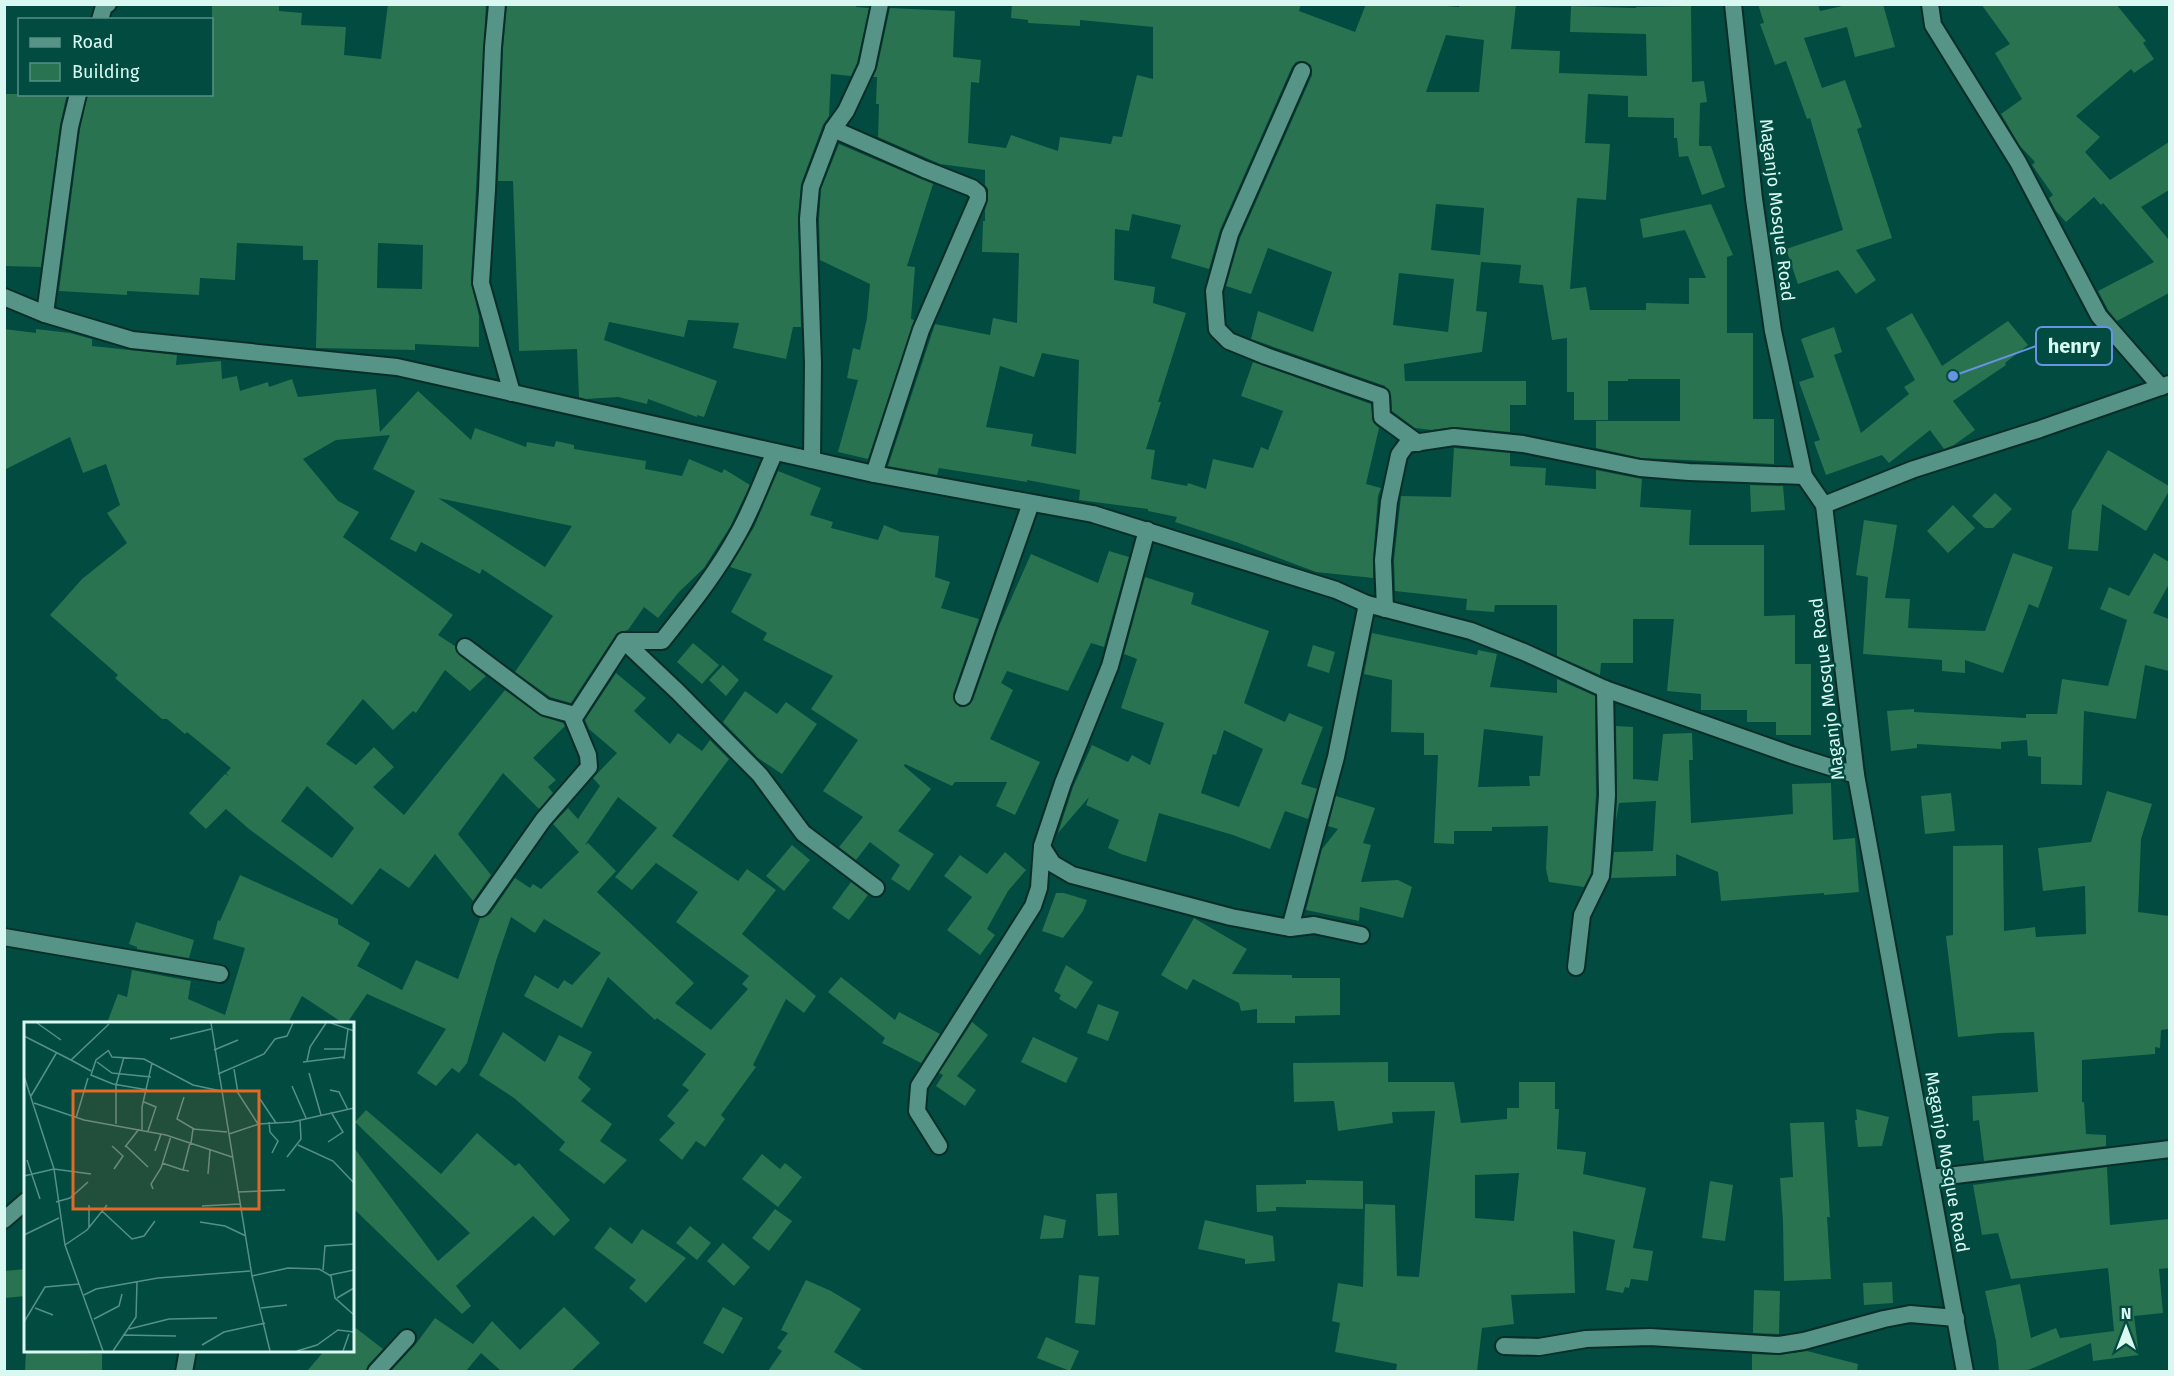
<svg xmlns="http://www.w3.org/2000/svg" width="2174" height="1376" font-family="'Fira Sans',sans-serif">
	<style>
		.building { fill: #297350; fill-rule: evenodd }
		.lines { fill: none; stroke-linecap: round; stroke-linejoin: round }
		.minor-casing { stroke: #0b2d27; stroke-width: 20 }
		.tertiary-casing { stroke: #0b2d27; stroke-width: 20 }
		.minor { stroke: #569487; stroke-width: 16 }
		.tertiary { stroke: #569487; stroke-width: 16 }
		.labels { text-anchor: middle; stroke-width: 4.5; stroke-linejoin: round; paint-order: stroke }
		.street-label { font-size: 18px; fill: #d9f8f1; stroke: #014b40 }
		.inset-road { fill: none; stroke: #579087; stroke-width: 1.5 }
		.view { fill: #e66923; fill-opacity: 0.15; stroke: #e66923; stroke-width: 3 }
		.inset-edge { fill: none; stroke: #d9f8f1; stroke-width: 3 }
		.leader { fill: none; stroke: #6892e2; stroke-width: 2 }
		.callout-dot { fill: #6892e2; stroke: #014b40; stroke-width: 2 }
		.callout { fill: #014b40; stroke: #6892e2; stroke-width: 2 }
		.callout-label { font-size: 20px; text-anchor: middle; font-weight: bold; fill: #d9f8f1 }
	</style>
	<rect width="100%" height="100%" fill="#014b40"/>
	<g class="building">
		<path d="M212 4H268L279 6V11L302 13 301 25 346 27 344 55 381 59 388 4H486L471 282 479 316V347L415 344V350L316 348 318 260H303V246L237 243 235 280 200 278 199 295 127 291V295L59 291 80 129 88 94H212ZM378 243 423 245 422 289 377 288Z"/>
		<polygon points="507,4 857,4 856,7 869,8 857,63 851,76 831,74 829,116 823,125 801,184 798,219 801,327 793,327 786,359 733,348 739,323 688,320 684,337 609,322 604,340 717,381 704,417 697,415 697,417 648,399 647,404 618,397 586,399 579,397 577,349 519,351 513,181 498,181 503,48"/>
		<path d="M1012 4H1301L1299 11 1355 32 1366 4H1418L1459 7 1460 4H1516L1511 49 1560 51 1559 73 1647 76 1646 34 1570 32 1571 6 1636 8V7L1691 6 1692 82 1704 81 1707 102 1700 103 1699 146H1711L1725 187 1702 195 1688 156 1679 157 1677 138H1674V118L1628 117V96L1588 94 1585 143 1610 144 1606 200 1577 198 1570 289 1586 287 1590 310H1646V303L1689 304V278H1706L1685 230 1643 238 1640 219 1711 204 1733 255 1727 257V333H1753V419H1774V464L1641 458 1596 448V421H1680V379H1628V381H1608V420H1574V392H1567V338L1552 340 1543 285 1519 283 1521 265 1481 262 1476 311 1487 312 1482 352 1404 364 1405 381H1526V405H1510V432L1455 427 1432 430 1415 428 1392 411 1391 395 1385 386 1251 339 1258 311 1313 332 1332 272 1268 248 1251 294 1226 286 1240 238 1312 75 1311 65 1301 61 1296 62 1292 67 1220 230 1209 269 1171 258 1181 225 1132 214 1129 231 1115 229 1114 280 1155 287 1153 303 1186 313 1158 402H1161L1146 449 1155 450 1151 479 1187 486 1188 483 1206 489 1213 459 1253 468 1261 447 1268 450 1283 411 1241 396 1253 362 1371 404 1373 422 1379 428 1366 484 1381 488 1378 496 1373 559V578L1316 572 1236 542 1175 522 1177 517 1148 511V509L1079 500 1080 490 1027 480V482L939 468 937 475 888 466 935 324 990 335 993 318 1017 323 1019 253 982 252 983 221H985V210L988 199V189L985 185V170L940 164 878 137 879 104H876L877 77H873L877 68 890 8 955 11 953 57 981 60 979 83 971 82 968 143 1006 148 1011 135 1058 151 1060 137 1111 144 1113 136 1122 137 1137 75 1153 79V27L1080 20V26L1028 23V20L1011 18ZM1446 35 1484 40 1479 92H1426ZM1436 204 1484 208 1480 255 1431 250ZM1399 273 1454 279 1448 332 1393 325ZM1042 353 1079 360 1076 454 1031 446 1033 434 986 427 1000 366 1034 377Z"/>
		<polygon points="1758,4 1818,4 1820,11 1851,4 1883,4 1895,47 1855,57 1847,27 1804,38 1822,88 1845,80 1862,127 1857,129 1892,238 1856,250 1876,280 1856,294 1838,270 1798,284 1786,249 1843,230 1810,118 1807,119 1786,61 1775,65 1760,24 1764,23"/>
		<polygon points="1981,4 2116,4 2146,41 2143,43 2154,59 2134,73 2131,69 2076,116 2100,137 2085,152 2110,180 2169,142 2169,190 2141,207 2169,240 2169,293 2117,321 2108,310 2098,291 2154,262 2103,203 2101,205 2094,197 2066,222 2056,211 2049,198 2053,195 2032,165 2035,162 2020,146 2001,114 2022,99 1995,53 2010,44"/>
		<polygon points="4,94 67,94 60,125 41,267 4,266"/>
		<polygon points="839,144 933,184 907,266 915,267 911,319 914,320 868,459 838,452 858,380 847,378 853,348 860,350 867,318 870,284 820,260 819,219 821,189"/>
		<polygon points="1912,313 1942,366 2008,321 2028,345 2005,363 2006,365 1953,401 1975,430 1954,445 1944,449 1930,430 1889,463 1882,455 1826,475 1814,442 1820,440 1799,382 1814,377 1801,339 1834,327 1842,352 1834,355 1861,433 1909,394 1904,387 1915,380 1886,328"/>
		<path d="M4 329 36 333V329L70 333 92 339V346L177 355 176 365 221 361 222 379 237 376 240 391 268 382 269 387 292 379 298 397 376 389 380 432 418 391 471 440 475 428 526 447 527 442 554 447 556 441 574 445V449L646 461 645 469 682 476 689 459 722 473 724 469 750 485 730 527 704 568 679 592 658 618 644 607 628 630 617 633 571 703 550 697 515 672 553 616 482 569 480 574 421 542 416 552 390 539 415 491 373 469 390 435 336 440 303 459 338 501 359 512 343 537 453 615 438 635 455 646 459 655 486 676 470 691 445 670 416 713 413 711 393 730 363 699 326 744 356 765 374 747 394 767 373 787 404 815 505 690 539 715 563 723 565 726 533 758 556 780 548 787 553 793 539 809 503 773 458 834 491 875 473 901 435 854 409 888 380 868 352 905 249 829 226 809 206 829 189 813 225 774 229 776 226 773 231 768 187 732 185 734 167 719H162L115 678 118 675 50 615 82 579 127 543 107 513 120 505 106 464 83 473 70 437 4 470ZM438 498 572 526 545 567ZM307 786 354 828 332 858 281 821Z"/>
		<polygon points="1454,448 1510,453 1510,466 1546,468 1545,485 1596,489 1596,470 1642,479 1640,507 1691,510 1689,545 1764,545 1764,616 1795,615 1795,664 1811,664 1811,735 1776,735 1776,722 1747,722 1747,710 1701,710 1701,694 1667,691 1674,619 1633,619 1633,663 1601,663 1600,675 1557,656 1557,605 1495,605 1494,612 1466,610 1467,599 1395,591 1394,560 1401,496 1451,497"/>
		<polygon points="2108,450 2169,486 2169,491 2146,531 2102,504 2098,551 2068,549 2072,511"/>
		<polygon points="778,471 821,488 810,515 833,522 831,528 878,540 884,525 901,532 939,536 935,577 950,582 941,608 979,619 953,694 955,703 960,707 969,705 973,700 999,626 1031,554 1098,583 1109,551 1129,557 1104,647 1091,643 1068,691 1007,671 1001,683 1013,690 990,739 1040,762 1015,815 996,806 1007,782 955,782 952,786 905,764 904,766 931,789 898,831 934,854 909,891 891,879 900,865 870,842 856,860 839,847 863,817 823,791 858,740 811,709 833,676 763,640 767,633 731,612 752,574 730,567 754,527"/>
		<polygon points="1750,485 1783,486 1785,510 1751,512"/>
		<polygon points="1995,493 2012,509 1993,528 1985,528 1972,516"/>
		<polygon points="1953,505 1975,528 1948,553 1927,531"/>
		<polygon points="1864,520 1897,525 1885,598 1910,599 1908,628 1985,631 2013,553 2053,567 2038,608 2029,604 2003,673 1965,660 1965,673 1942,671 1942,660 1863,654 1868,577 1856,575"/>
		<polygon points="2154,553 2169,562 2169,584 2153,613 2169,619 2169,671 2145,665 2136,719 2084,711 2082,785 2041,784 2041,757 2028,756 2027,740 2001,742 2001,749 1917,744 1917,748 1891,751 1887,711 1914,709 1914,712 2026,718 2026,714 2057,714 2062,679 2108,686 2127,620 2100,609 2109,587 2129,596"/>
		<path d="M1145 577 1194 593 1191 604 1269 631 1244 703 1285 722 1289 713 1323 727 1301 784 1317 789 1308 819 1285 811 1270 849 1233 835 1159 813 1146 862 1121 854 1108 848 1119 820 1086 805 1089 797 1058 833 1073 787 1092 745 1128 762 1132 755 1150 765 1164 723 1121 708 1137 659 1124 654ZM1224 730 1263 749 1239 807 1201 793 1213 754 1216 755Z"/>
		<path d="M1372 633 1477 655 1478 650 1497 654 1490 687 1557 693V679L1595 696 1596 795 1591 873 1584 887 1549 882 1546 869 1548 826 1492 827V831H1454V844L1434 843 1438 755H1424V733L1391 732 1392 680 1364 674ZM1484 729 1543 736 1540 776H1529L1530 786 1478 787Z"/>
		<polygon points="693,643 719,665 702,684 677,662"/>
		<polygon points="1313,645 1335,652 1329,673 1307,666"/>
		<polygon points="723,665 739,680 726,696 709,680"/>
		<path d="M616 673 646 698 634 711 670 744 678 733 702 751 710 740 729 759 672 836 738 881 747 869 776 890 742 934 816 996 804 1013 786 999 753 1065 756 1067 721 1115 725 1119 705 1147 696 1141 682 1160 659 1140 675 1123 667 1116 689 1090 682 1085 706 1054 657 1018 655 1020 608 977 582 1028 524 996 535 975 558 989 564 980 572 985 601 953 544 919 535 933 511 917 496 961 467 1063 459 1073 452 1068 436 1086 417 1073 446 1029 367 994 347 1023H343L302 996 288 1023H107L118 994 127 997 132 970 191 981 188 999 225 1015 245 948 213 939 218 920 220 921 240 875 338 919V924L370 943 357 966 402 990 416 960 458 979 480 918 490 914 515 878 530 888 533 884 541 889 579 852 553 824 568 808 578 819 600 786 593 778 617 753 589 729 585 720ZM618 797 657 828 615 877 632 890 656 863 698 892 676 922 749 976 742 984 748 989 711 1030 675 1003 694 983 597 892 616 871 588 843 585 845Z"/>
		<polygon points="745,691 777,714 786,702 817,724 782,774 758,758 723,722"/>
		<polygon points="1616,726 1633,727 1633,779 1658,781 1663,734 1692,733 1693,760 1689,760 1691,823 1793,814 1792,784 1831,783 1833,840 1855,838 1859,892 1824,895 1824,893 1721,901 1718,872 1676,854 1676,876 1611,878 1614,852 1653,851 1656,801 1619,803 1616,821 1617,795"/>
		<polygon points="2107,791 2152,804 2141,839 2138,912 2169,916 2169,1029 2161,1030 2160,1048 2155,1047 2155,1054 2082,1060 2082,1102 2084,1102 2086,1134 2106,1135 2106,1146 1984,1161 1979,1120 1973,1121 1972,1096 2038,1092 2034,1032 1999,1033 1958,1037 1946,936 1953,935 1953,846 2003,845 2004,931 2035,927 2036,937 2086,934 2085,886 2043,891 2038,848 2091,842"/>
		<polygon points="1951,793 1955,831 1925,834 1921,796"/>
		<polygon points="1336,796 1375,808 1363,843 1371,845 1361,882 1398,880 1412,887 1403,918 1360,907 1359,921 1306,910 1322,849 1338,829 1328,826"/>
		<polygon points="792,845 810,860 784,891 766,876"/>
		<polygon points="1005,852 1026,870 1008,891 987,929 995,935 980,955 947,930 972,897 944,876 960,855 987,874"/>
		<polygon points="851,882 868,895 849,920 832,908"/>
		<polygon points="1056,893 1064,893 1087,900 1083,911 1063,938 1042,931"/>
		<polygon points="1194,918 1247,949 1232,974 1292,975 1292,978 1340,978 1340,1015 1295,1016 1295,1023 1257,1023 1257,1009 1241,1011 1239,1003 1193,979 1187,990 1161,975"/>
		<polygon points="136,922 194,940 189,958 137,949 137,947 129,944"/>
		<polygon points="1066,965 1093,982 1076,1009 1059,999 1061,995 1054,991"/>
		<polygon points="841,977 895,1020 899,1012 940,1034 921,1063 882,1043 885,1038 828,992"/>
		<polygon points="1098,1004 1119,1012 1108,1041 1087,1033"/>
		<polygon points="972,1022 988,1035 957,1076 976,1090 965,1106 936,1086 943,1075 939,1073"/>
		<polygon points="503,1032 545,1062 559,1035 592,1052 578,1078 591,1089 581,1101 612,1124 600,1141 627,1160 604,1184 559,1150 565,1142 514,1098 479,1075"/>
		<polygon points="1033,1037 1078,1058 1066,1083 1021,1062"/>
		<path d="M1388 1062V1082H1454L1461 1123 1507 1119V1108H1519V1082H1555V1109H1559L1557 1149 1586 1152 1583 1174 1646 1188 1633 1248 1653 1251 1648 1281 1631 1279 1629 1288 1625 1287 1623 1293 1606 1290 1615 1240 1573 1231 1575 1293 1511 1295 1514 1324 1482 1328 1477 1371H1396L1397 1364 1335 1352 1340 1323 1332 1321 1338 1283 1363 1287 1365 1204 1395 1205 1397 1276 1419 1277 1435 1111 1392 1112 1393 1123 1338 1131 1334 1101 1294 1102 1293 1063ZM1519 1173 1514 1221 1475 1218V1175Z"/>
		<polygon points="1856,1109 1889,1117 1882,1146 1858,1147 1855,1120 1857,1120"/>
		<polygon points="366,1110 441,1174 477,1133 515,1166 519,1163 570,1220 554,1236 533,1216 456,1286 471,1306 462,1314 352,1207 352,1145 438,1261 470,1233 355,1122"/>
		<polygon points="1824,1122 1830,1217 1827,1217 1831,1279 1784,1281 1783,1222 1780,1178 1793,1177 1790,1123"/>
		<polygon points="762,1154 780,1169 785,1163 802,1177 778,1207 742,1179"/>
		<polygon points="2107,1167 2110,1225 2169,1219 2169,1268 2159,1269 2163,1313 2134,1316 2139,1355 2093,1361 2091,1343 2026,1371 1999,1371 1996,1341 1985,1291 2020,1284 2031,1338 2056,1328 2060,1338 2114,1331 2108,1268 2011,1279 1998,1233 1982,1235 1973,1185"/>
		<polygon points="1306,1180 1363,1181 1363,1209 1276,1207 1276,1211 1257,1212 1256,1185 1306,1184"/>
		<polygon points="1710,1181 1733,1185 1725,1241 1702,1238"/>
		<polygon points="1117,1193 1119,1235 1098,1236 1096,1194"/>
		<polygon points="775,1209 792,1221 769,1251 752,1238"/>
		<polygon points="1044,1215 1066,1220 1063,1238 1040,1239"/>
		<polygon points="1205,1220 1273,1236 1275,1261 1245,1264 1245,1259 1198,1249"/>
		<polygon points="690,1226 711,1243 697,1260 676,1243"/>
		<polygon points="610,1227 632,1244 642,1229 686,1258 646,1303 629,1288 636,1280 594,1248"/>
		<polygon points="723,1243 750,1267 734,1286 707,1261"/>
		<polygon points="26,1269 26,1296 4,1298 4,1271"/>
		<polygon points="1079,1275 1099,1277 1095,1325 1075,1323"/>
		<polygon points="806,1280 831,1291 861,1309 834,1352 865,1371 768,1371 782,1351 777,1348 788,1333 781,1330"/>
		<polygon points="1892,1282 1893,1303 1864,1305 1863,1283"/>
		<polygon points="1754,1290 1780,1291 1779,1334 1753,1333"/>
		<polygon points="564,1307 600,1343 571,1371 498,1371 500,1370 481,1353 466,1371 391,1371 415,1345 435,1318 473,1344 492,1321 520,1350"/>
		<polygon points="723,1307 743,1318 723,1354 703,1343"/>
		<polygon points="352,1325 383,1349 368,1365 366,1371 307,1371 325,1350 352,1350"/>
		<polygon points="1046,1337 1079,1351 1070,1371 1037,1358"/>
		<polygon points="26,1351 102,1354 102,1371 25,1371"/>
		<polygon points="1807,1351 1858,1364 1857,1371 1752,1371 1752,1354 1779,1355"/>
	</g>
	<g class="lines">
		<g class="minor-casing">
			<g id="minor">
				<polyline points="497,4 493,47 487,190 481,283 512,393"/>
				<polyline points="1930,4 1933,25 2018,162 2099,316 2161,387"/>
				<polyline points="100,20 104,6 108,4"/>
				<polyline points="1302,71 1230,234 1214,291 1217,329 1229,341 1266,356 1381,396 1382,417 1418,443"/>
				<polyline points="833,129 924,169 972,188 978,193 978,199 921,330 874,474"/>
				<polyline points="4,297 45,314 132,340 397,367 874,474 1093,514 1336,590 1367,604 1471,631 1524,652 1605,689 1792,755 1856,775"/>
				<polyline points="45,314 70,127 78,94"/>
				<polyline points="812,460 813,363 808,219 811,187 833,129 846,111 867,66 880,4"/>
				<polyline points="1824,505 1914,469 2040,429 2169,384"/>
				<polyline points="1385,609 1383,560 1389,502 1399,455 1407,444 1454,437 1523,444 1640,468 1689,472 1804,476"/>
				<polyline points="624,641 678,692 760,775 803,833 876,888"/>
				<polyline points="465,647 545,707 571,714 588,755 589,767 543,820 481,908"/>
				<polyline points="963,697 1031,503"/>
				<path d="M574 718 624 641H662C690 606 718 571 739 532 753 507 763 478 775 452"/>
				<polyline points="1042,847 1053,864 1072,875 1231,917 1290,928"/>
				<polyline points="1361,935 1314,925 1290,928 1336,757 1367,604"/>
				<polyline points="4,937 220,974"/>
				<polyline points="1576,967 1582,915 1601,876 1603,853 1607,795 1605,689"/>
				<polyline points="939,1146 917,1111 919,1086 1033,906 1039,888 1042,846 1063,783 1110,666 1147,530"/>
				<polyline points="1931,1178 2170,1149"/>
				<polyline points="4,1220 26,1201"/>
				<polyline points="1504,1346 1539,1347 1586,1339 1650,1337 1778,1345 1804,1341 1884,1319 1910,1314 1956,1318"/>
				<polyline points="184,1372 188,1350"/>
				<polyline points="376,1372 407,1338"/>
			</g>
		</g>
		<g class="tertiary-casing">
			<polyline id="tertiary" points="1733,4 1754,199 1773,331 1804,476 1824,505 1856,775 1965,1372"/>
		</g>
		<use href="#minor" class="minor"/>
		<use href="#tertiary" class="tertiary"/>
	</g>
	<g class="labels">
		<g class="street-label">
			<text transform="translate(1777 210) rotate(83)" y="6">Maganjo Mosque Road</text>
			<text transform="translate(1827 689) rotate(-97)" y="6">Maganjo Mosque Road</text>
			<text transform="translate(1947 1162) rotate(80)" y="6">Maganjo Mosque Road</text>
		</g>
	</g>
	<g transform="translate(24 1022)">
		<rect width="330" height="330" fill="#014b40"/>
		<path class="inset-road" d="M13 1 37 18M187 1 228 254 246 329M307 1 330 9M0 14 47 38 85 2M146 17 187 7M300 27H321M84 28 88 35 120 37 169 63 197 69M85 28 72 38 67 53 89 62 124 68M190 28 214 18M320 37 324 7M47 38 67 49M283 39 286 25 302 1M73 40 88 51 127 55M279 40 320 35M210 47 214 71 234 102M285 51 297 93M194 52 240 32 251 17 263 14 269 1M0 54 30 147 41 223 79 329M268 64 282 96M306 68 315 70 324 88M7 74 33 30M160 75 153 97 170 107M236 77 252 101M120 80 132 85 124 109M10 81 60 98 142 113 208 135M52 96 64 56M245 100 246 110 254 119 248 131M92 102V63L100 35M118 108V85L128 41M205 112 235 102 268 100 330 86M304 120 319 110 307 90M167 121 169 107 203 110M274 123 309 139 330 161M88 124 99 134 90 147M102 124 124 145M101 125 115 107M131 129 137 112M263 135 277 117 276 98M3 138 16 177M138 141 159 148M165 149 159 148 166 121M184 152 186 128M0 154 30 147 67 152M129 167 127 162 137 146 147 114M214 170 261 168M32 180 46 176 64 160M178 184 216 182M78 189 108 217 120 214 131 199M176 200 201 204 222 214M65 205V183M0 213 35 196M41 223 63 208 83 183M299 248 301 224 330 222M306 253 330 248M228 254 264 246 295 247 307 254 311 276 330 293M60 273 72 267 134 256 226 249M313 276 330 266M11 286 29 293M237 286 263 283M70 297 95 284 98 272M0 300 21 265 55 262M105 307 145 297 193 296M99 313 152 314M178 323 200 310 241 301M89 329 112 295 113 260M273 329 293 323 314 308 330 310M319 329 325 312"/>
		<path class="view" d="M49 69H235V187H49Z"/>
		<rect width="330" height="330" class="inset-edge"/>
	</g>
	<path class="leader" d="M1953 376L2036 346"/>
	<circle class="callout-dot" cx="1953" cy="376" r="6"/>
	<rect class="callout" x="2036" y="327" width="76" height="38" rx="6"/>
	<g class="callout-label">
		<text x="2074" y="353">henry</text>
	</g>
	<rect width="2174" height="1376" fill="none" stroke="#d9f8f1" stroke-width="12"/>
	<rect x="18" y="18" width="195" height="78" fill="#014b40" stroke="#579087" stroke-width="1.5"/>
	<rect x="30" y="38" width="30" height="9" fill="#569487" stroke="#579087" stroke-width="1.5"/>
	<text x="72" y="48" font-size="18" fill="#d9f8f1">Road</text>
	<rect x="30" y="63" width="30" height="18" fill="#297350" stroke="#579087" stroke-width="1.5"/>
	<text x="72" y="78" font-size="18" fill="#d9f8f1">Building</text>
	<g transform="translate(2126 1328)" stroke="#014b40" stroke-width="4.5" paint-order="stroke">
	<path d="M0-4.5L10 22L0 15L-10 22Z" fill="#d9f8f1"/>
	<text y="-9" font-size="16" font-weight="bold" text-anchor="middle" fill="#d9f8f1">N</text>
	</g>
</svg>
